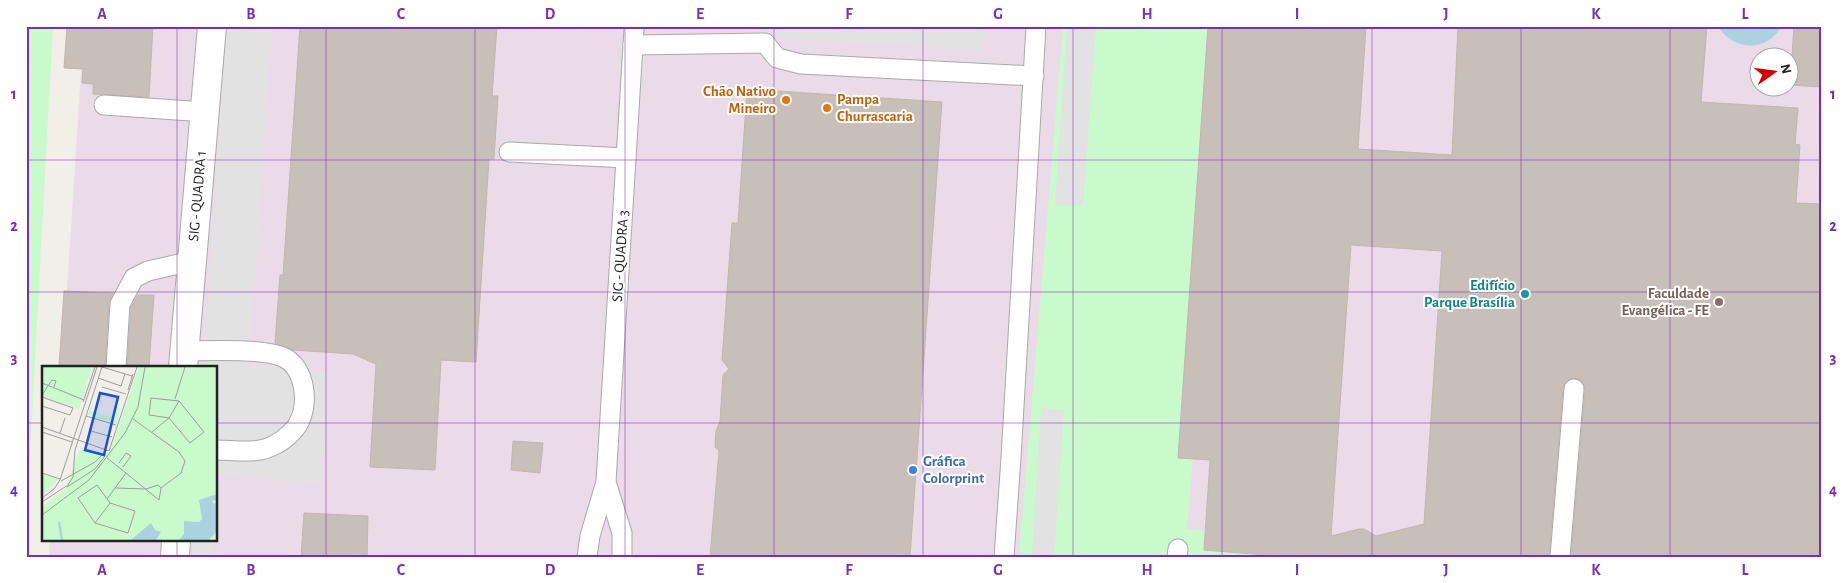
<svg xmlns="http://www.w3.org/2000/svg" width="1847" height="583" font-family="'Alegreya Sans',sans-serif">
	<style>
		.industrial { fill: #ebdbe8; fill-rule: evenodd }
		.park { fill: #c8facc }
		.parking { fill: #e2e2e2 }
		.water { fill: #aad3df }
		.building { fill: #c7bfb8; stroke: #c4b6ab; fill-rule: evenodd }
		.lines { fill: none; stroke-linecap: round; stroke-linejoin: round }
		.lane-casing { stroke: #a9a9a9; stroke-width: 21 }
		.street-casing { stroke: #a9a9a9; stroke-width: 30 }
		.lane { stroke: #fff; stroke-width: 19 }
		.street { stroke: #fff; stroke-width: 28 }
		.grid { fill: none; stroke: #7b2cbf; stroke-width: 1; stroke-opacity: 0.55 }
		.food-dot { fill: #e8710a; stroke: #fff; stroke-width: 2 }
		.culture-dot { fill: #0f9aa8; stroke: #fff; stroke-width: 2 }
		.education-dot { fill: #8d6e63; stroke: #fff; stroke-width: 2 }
		.shop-dot { fill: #3f7fe0; stroke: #fff; stroke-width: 2 }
		.labels { text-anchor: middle; stroke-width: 4; stroke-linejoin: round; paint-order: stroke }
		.food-label { font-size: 15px; font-weight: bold; fill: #c56008; stroke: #fff; text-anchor: end }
		.street-label { font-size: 15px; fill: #222; stroke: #fff }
		.culture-label { font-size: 15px; font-weight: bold; fill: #0d838f; stroke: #fff; text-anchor: end }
		.education-label { font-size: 15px; font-weight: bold; fill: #785e54; stroke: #fff; text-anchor: end }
		.shop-label { font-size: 15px; font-weight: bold; fill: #366cbe; stroke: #fff; text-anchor: start }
		.inset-river { fill: none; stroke: #aad3df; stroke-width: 2.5 }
		.inset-road { fill: none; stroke: #9f9d99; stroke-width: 1 }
		.view { fill: #1d4ed8; fill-opacity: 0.15; stroke: #1d4ed8; stroke-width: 2.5 }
		.inset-edge { fill: none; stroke: #222; stroke-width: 2.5 }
		.neatline { fill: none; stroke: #7b2cbf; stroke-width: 2 }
		.grid-label { font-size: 16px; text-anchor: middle; font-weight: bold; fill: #7b2cbf }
	</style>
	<rect width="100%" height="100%" fill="#f2efe9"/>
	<path class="industrial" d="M84 26H1821V557H49L50 539H216V367H62ZM1760 58H1790V88H1760Z"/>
	<g class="park">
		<polygon points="26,26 53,26 26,529"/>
		<polygon points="1063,26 1229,26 1187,529 1508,557 1019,557"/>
	</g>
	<g class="parking">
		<polygon points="226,26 272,26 249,365 328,371 321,483 217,476 216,487 216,367 204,367"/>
		<polygon points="760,26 986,26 984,50 760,38"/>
		<polygon points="1067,26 1096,26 1083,205 1055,205"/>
		<polygon points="1041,408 1064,410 1054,557 1032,557"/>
		<polygon points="192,539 213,539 212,557 191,557"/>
	</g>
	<path class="water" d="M1718 26H1781C1779 29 1777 34 1774 36 1757 53 1729 46 1718 26Z"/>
	<g class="building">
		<polygon points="67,26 153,26 149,97 93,94 93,84 82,83 83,69 64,68"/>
		<polygon points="300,26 497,26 492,96 498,96 494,159 489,159 476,362 441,360 435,470 370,467 376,364 353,354 293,350 275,343 280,275 283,275"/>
		<path d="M1208 26H1366L1358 149 1452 155 1458 26H1707L1701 102 1798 108 1795 144 1800 145 1796 203 1821 204V557H1571L1585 390 1584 385 1581 380 1574 378 1565 382 1563 388 1549 557H1290L1204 550 1210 460 1178 458ZM1351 245 1442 251 1424 524 1376 536 1364 529H1359L1331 536Z"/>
		<polygon points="1794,26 1821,26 1821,87 1790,85"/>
		<polygon points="747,89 942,102 910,557 710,557 719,451 715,447 716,431 720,421 723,375 729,369 722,360 732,223 738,223"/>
		<polygon points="64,291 113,293 109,303 105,367 59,367"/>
		<polygon points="138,295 154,295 149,367 127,367 131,307"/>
		<polygon points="513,441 543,443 540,473 511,470"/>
		<polygon points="304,513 368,516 367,557 301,557"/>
	</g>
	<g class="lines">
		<g class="lane-casing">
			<g id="lane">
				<polyline points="633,45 765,43 777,58 801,64 1034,76"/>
				<polyline points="104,105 205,112"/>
				<polyline points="509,152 626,158"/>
				<path d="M184 351C209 351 262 348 283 357 305 367 310 403 298 424 295 430 283 441 276 444 259 455 235 450 216 450"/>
				<polyline points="116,367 120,304 134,278 148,271 192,261"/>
				<polyline points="606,482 622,533 622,557"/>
				<polyline points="587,557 590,536 606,482 634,29"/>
				<polyline points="1004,557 1011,458 1036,26"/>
				<polyline points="1177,557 1178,549"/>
				<polyline points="1560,557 1574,389"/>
			</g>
		</g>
		<g class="street-casing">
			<g id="street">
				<polyline points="183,367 212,26"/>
				<polyline points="175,557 176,539"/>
			</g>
		</g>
		<use href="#lane" class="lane"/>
		<use href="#street" class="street"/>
	</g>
	<path class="grid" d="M177 26V367M326 26V557M475 26V557M625 26V557M774 26V557M923 26V557M1073 26V557M1222 26V557M1372 26V557M1521 26V557M1670 26V557M26 160H1821M26 292H1821M26 423H44M216 423H1821M177 539V557"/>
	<g class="food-dot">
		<circle cx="786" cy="100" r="5"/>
		<circle cx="827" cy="108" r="5"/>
	</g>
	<circle class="culture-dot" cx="1525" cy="294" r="5"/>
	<circle class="education-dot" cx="1719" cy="302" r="5"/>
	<circle class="shop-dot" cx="913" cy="470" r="5"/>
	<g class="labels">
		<g class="food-label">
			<text x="776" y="96">Chão Nativo<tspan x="776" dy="17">Mineiro</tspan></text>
			<text x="837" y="104" text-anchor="start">Pampa<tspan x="837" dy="17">Churrascaria</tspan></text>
		</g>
		<g class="street-label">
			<text transform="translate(197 196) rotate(-85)" y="5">SIG - QUADRA 1</text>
			<text transform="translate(620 256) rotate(-86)" y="5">SIG - QUADRA 3</text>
		</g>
		<g class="culture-label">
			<text x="1515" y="290">Edifício<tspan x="1515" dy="17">Parque Brasília</tspan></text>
		</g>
		<g class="education-label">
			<text x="1709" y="298">Faculdade<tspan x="1709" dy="17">Evangélica - FE</tspan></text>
		</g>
		<g class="shop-label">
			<text x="923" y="466">Gráfica<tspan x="923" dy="17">Colorprint</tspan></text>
		</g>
	</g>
	<g transform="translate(42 366)">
		<rect width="175" height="175" fill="#f2efe9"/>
		<path d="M0 1H50L37 43 0 30ZM97 1H175V174H0V141L23 123 39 81 62 88 68 85ZM51 34 49 45 69 51 73 40 79 42 74 59 46 49ZM0 108 16 113 0 131Z" fill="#c8facc"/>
		<path d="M175 128V134L170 135 172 138 175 135V165L167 174H137L142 168V155L157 156 160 153 157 134ZM109 157 113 164 119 166 114 174H89Z" fill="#aad3df"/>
		<path class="inset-river" d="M17 156 20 174"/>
		<path class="inset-road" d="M60 1 90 10M56 12 79 20 83 8M0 17 42 34M60 21 84 28M86 24 91 8M0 29 10 14 14 15 12 21M0 31 31 42 28 49 0 40M109 32 137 35 162 66 148 77 127 52 107 49ZM133 33 143 1M41 36 53 1M44 50 74 59M91 53 137 86 143 95 139 107 119 122M0 61 67 85 95 1M49 65 70 71M0 66 30 76M110 66 127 52 137 35M18 67 23 52M77 97 84 87 89 90 81 101M0 107 18 113M84 107 117 134 119 122M19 115 53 96 65 84M55 119 68 137 93 145 86 167 53 157 36 132ZM25 121 53 103 63 90M74 122 104 123 116 119 119 122M0 132 12 123 18 114 55 1M65 133 84 107 65 92M0 136 26 119 31 111 33 84 60 1M0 149 47 114 83 67 96 41 103 1M53 157 68 137"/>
		<path class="view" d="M58 27 76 31 62 89 43 84Z"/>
		<rect width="175" height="175" class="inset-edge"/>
	</g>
	<rect width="1847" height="583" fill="none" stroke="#ffffff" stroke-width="55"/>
	<g transform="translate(1774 72) rotate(76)"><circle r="24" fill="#ffffff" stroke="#a7a7a7"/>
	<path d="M0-4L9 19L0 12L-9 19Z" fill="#d40000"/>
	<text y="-8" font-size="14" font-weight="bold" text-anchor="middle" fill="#222222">N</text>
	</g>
	<rect x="28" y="28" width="1792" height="528" class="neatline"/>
	<g class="grid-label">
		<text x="102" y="19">A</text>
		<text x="251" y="19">B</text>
		<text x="401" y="19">C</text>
		<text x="550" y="19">D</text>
		<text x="700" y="19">E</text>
		<text x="849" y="19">F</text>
		<text x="998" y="19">G</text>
		<text x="1147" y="19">H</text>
		<text x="1297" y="19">I</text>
		<text x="1446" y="19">J</text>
		<text x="1596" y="19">K</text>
		<text x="1745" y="19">L</text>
		<text x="14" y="99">1</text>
		<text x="1833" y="99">1</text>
		<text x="14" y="231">2</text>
		<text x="1833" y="231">2</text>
		<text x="14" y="363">3</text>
		<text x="1833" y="363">3</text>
		<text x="14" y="495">4</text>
		<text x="1833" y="495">4</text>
		<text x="102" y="575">A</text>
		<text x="251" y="575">B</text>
		<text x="401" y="575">C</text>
		<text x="550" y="575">D</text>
		<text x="700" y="575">E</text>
		<text x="849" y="575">F</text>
		<text x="998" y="575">G</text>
		<text x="1147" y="575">H</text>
		<text x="1297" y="575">I</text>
		<text x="1446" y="575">J</text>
		<text x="1596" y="575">K</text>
		<text x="1745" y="575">L</text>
	</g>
</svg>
